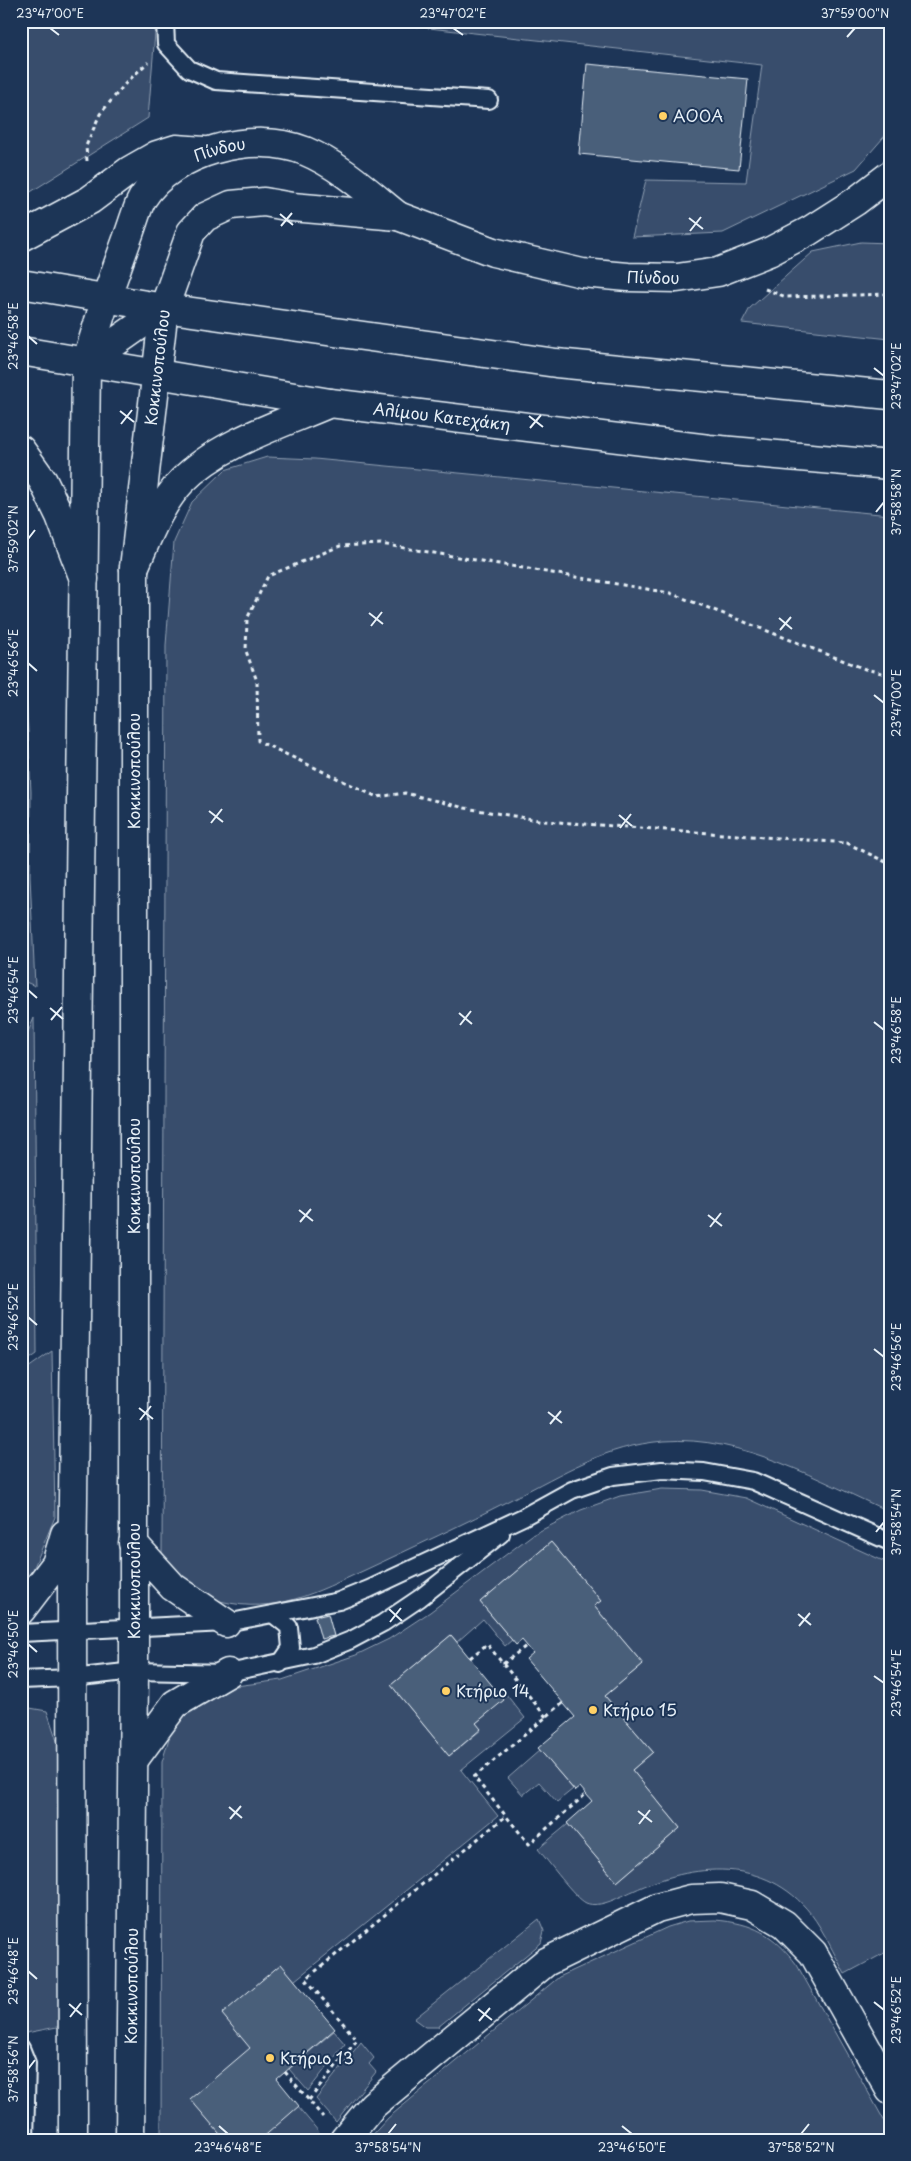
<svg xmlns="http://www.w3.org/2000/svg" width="911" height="2161" font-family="'Playpen Sans',sans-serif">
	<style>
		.green { fill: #374d6c; stroke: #909fb2 }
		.building { fill: #495e7a; stroke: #e8f1f8 }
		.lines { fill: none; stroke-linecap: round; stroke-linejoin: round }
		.service-casing { stroke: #e8f1f8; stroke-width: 20 }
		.minor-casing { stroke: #e8f1f8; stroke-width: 31 }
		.tertiary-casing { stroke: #e8f1f8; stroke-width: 31 }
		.secondary-casing { stroke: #e8f1f8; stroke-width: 31 }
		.primary-casing { stroke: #e8f1f8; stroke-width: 31 }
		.path { stroke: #e8f1f8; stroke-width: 3; stroke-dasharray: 4 4; stroke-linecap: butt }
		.service { stroke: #1d3557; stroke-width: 16 }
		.minor { stroke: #1d3557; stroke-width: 28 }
		.tertiary { stroke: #1d3557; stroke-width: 28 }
		.secondary { stroke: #1d3557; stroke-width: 28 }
		.primary { stroke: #1d3557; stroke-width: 28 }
		.ticks { fill: none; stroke: #e8f1f8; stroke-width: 2 }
		.poi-dot { fill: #ffd166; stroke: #1d3557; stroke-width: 2 }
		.labels { text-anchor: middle; stroke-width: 4; stroke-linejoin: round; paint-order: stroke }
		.poi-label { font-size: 16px; fill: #e8f1f8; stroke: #1d3557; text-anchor: start }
		.street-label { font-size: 16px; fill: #e8f1f8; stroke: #1d3557 }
		.neatline { fill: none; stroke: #e8f1f8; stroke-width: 2 }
		.ticks-label { font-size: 12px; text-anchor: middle; fill: #e8f1f8 }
	</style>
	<rect width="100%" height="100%" fill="#1d3557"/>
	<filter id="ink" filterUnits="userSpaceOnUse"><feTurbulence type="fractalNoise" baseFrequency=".02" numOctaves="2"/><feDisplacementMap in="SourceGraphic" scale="10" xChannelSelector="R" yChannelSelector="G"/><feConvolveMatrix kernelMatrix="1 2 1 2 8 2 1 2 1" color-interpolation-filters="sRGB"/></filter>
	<g filter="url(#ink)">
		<g class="green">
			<polygon points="21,21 156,21 148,118 21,198"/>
			<polygon points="366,21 890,21 890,130 856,169 723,233 632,237 646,180 746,182 762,65"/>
			<polygon points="861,242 890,243 890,339 742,323 750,308 813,252"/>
			<path d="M267 457 315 459 890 515V1512C820 1481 742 1435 664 1441 604 1446 564 1473 512 1499 464 1524 414 1547 365 1570 316 1592 276 1615 220 1601 195 1595 178 1573 162 1555L166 645 174 542 192 502 225 470Z"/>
			<polygon points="21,651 26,690 31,792 30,876 35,986 21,980"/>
			<polygon points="34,1018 37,1354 21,1365 21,1048"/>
			<polygon points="52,1351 55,1517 24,1591 21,1592 21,1373"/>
			<path d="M662 1489 702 1490 746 1498 890 1564V1950L845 1974C834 1954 824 1931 811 1914 766 1856 692 1863 633 1891 621 1896 600 1909 586 1903 575 1898 548 1861 538 1849L568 1824 617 1882 680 1828 632 1770 653 1752 605 1696 643 1664 594 1606 600 1600 551 1542 480 1602 512 1640 505 1646 483 1619 457 1642 451 1635 391 1685 449 1756 481 1730 476 1723 503 1700 501 1697 505 1693 525 1718 461 1770 498 1816 284 1989 272 2076 319 2132 313 2140H161L162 1762 170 1735 182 1715 228 1687 282 1680 356 1655 389 1639 430 1612 532 1535 581 1510 620 1496Z"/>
			<polygon points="24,1707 47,1711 58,1744 62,2026 26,2033 21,2015 21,1709"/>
			<polygon points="540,1750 573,1789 557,1802 539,1782 523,1795 508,1778"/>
			<polygon points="539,1919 544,1931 541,1943 438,2027 425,2027 414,2019"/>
			<path d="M715 1920C753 1923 774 1934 797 1965L890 2131V2140H368L388 2118 559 1977 668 1927 688 1921Z"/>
			<polygon points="334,2031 345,2044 308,2091 289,2069"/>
			<polygon points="361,2042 374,2058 369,2064 376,2072 336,2122 316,2099"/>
		</g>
		<g class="building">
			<polygon points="587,64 748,79 739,169 579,154"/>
			<polygon points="551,1542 601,1601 594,1606 643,1664 605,1696 653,1752 632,1770 680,1828 617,1882 567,1823 592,1801 580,1787 575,1791 538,1748 575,1717 526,1659 533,1653 522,1640 516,1645 480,1602"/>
			<polygon points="328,1614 334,1636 321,1639 315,1617"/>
			<polygon points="451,1635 504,1700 476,1723 481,1729 449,1756 391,1685"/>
			<polygon points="281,1964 335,2029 277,2079 299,2106 260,2140 225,2140 190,2099 250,2048 222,2014"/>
		</g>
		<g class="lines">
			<g class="service-casing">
				<g id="service">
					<polyline points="165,21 166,44 189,69 216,81 489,100"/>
					<polyline points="274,1615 289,1627 291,1648 280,1664"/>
					<polyline points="21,1633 226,1623 339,1601 369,1589 523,1517 572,1490 613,1476 662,1470 704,1472 753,1481 890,1542"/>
					<polyline points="21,1680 72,1678 134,1671 228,1673 314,1655 351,1640 383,1623 420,1598 501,1534"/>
					<polyline points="21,2048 27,2063 25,2140"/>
				</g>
			</g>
			<g class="minor-casing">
				<polyline id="minor" points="344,2140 373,2105 546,1962 657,1908 691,1899 720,1898 752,1905 784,1924 813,1953 890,2090"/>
			</g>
			<g class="tertiary-casing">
				<g id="tertiary">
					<path id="s1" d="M106 298C114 276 122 253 130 231 134 220 137 208 142 199 172 151 254 130 305 151 341 166 369 193 398 216"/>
					<path id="s2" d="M164 308 191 232 205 217 231 205 264 202 292 207 398 216 493 252 582 273 628 277 677 278 718 272 769 252 809 231 856 201 890 175"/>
				</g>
			</g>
			<g class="secondary-casing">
				<g id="secondary">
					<polyline points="86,363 164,308"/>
					<polyline points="133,1543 173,1587 226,1623"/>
					<polyline points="21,1610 56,1564 65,1534"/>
					<polyline points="133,1761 175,1704 228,1673"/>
					<polyline points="73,2140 72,1587 86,363 106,298"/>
					<path id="s3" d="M130 2140 134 1671V568L164 308"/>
				</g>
			</g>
			<g class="primary-casing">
				<g id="primary">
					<polyline points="21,237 90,200 129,171 157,155 176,149 204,151"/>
					<polyline points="21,284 164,308 556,363 890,395"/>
					<path id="s4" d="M21 351 330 403 709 449 890 465"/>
					<polyline points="21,450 43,481 60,516 84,579"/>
					<path d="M134 568C147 539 159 505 182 481 219 443 282 424 330 403"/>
				</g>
			</g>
			<g class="path">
				<polyline points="87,161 86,146 100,114 125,84 148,62"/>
				<polyline points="765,289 786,297 890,294"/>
				<polyline points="890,675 865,669 670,593 381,544 340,546 268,576 247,619 246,651 257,681 258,741 377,797 405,793 465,808 544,821 847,843 890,864"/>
				<polyline points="470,1658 487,1644 546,1717"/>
				<polyline points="503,1664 526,1646"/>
				<polyline points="563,1703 474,1777 529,1844 586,1794"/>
				<polyline points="285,2072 323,2117"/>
				<polyline points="309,2100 357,2040 306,1979 506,1816"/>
			</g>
			<use href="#service" class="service"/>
			<use href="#minor" class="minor"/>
			<use href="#tertiary" class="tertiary"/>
			<use href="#secondary" class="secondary"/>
			<use href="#primary" class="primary"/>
		</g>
	</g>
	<path class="ticks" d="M50 28 59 35M453 28 463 35M847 37 855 28M280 214 293 225M689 218 703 229M281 226 292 213M690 231 701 217M28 336 37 344M874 368 884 376M120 411 134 422M529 416 543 427M121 424 132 410M530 428 541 415M876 512 884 502M28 539 35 530M369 613 383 624M779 618 792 629M371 626 382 612M780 630 791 617M28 663 37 671M874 695 884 703M209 811 223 822M619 815 632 826M211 823 222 809M620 828 631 814M28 990 37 998M50 1008 63 1019M459 1013 472 1024M51 1020 62 1007M874 1022 884 1030M460 1025 471 1011M299 1210 313 1221M708 1215 722 1226M300 1222 311 1209M710 1227 721 1213M28 1317 37 1325M874 1349 884 1357M139 1408 153 1419M548 1412 562 1423M140 1420 151 1406M550 1424 561 1411M876 1532 884 1522M389 1609 402 1621M798 1614 811 1625M390 1622 401 1608M799 1626 810 1613M28 1644 37 1652M874 1676 884 1683M229 1807 242 1818M638 1811 652 1822M230 1819 241 1806M639 1824 650 1810M28 1971 37 1979M874 2002 884 2010M69 2004 82 2015M478 2009 492 2020M70 2017 81 2003M479 2021 490 2008M28 2069 35 2060M219 2126 228 2134M622 2126 632 2134M388 2134 396 2124M801 2134 809 2124"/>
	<g class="poi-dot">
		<circle cx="663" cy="116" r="5"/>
		<circle cx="446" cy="1691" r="5"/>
		<circle cx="593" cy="1710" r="5"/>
		<circle cx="270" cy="2058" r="5"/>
	</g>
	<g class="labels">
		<g class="poi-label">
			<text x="673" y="122">ΑΟΟΑ</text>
			<text x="456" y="1697">Κτήριο 14</text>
			<text x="603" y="1716">Κτήριο 15</text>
			<text x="280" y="2064">Κτήριο 13</text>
		</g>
		<g class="street-label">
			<text dy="6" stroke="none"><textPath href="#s1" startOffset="200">Πίνδου</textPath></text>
			<text dy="6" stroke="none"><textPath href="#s2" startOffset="562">Πίνδου</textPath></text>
			<text dy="6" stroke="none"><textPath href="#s3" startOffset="1774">Κοκκινοπούλου</textPath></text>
			<text dy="6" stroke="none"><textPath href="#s4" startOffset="426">Αλίμου Κατεχάκη</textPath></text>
			<text transform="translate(134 771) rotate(-90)" y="6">Κοκκινοπούλου</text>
			<text transform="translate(134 1176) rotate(-90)" y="6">Κοκκινοπούλου</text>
			<text transform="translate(134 1581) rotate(-90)" y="6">Κοκκινοπούλου</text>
			<text dy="6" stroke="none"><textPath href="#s3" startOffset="154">Κοκκινοπούλου</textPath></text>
		</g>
	</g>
	<rect width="911" height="2161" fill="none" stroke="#1d3557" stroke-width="55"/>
	<rect x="28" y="28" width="856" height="2106" class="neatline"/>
	<g class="ticks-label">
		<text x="50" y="18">23°47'00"E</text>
		<text x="453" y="18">23°47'02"E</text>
		<text x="855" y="18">37°59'00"N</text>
		<text transform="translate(14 336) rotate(-90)" y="4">23°46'58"E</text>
		<text transform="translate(897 376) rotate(-90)" y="4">23°47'02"E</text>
		<text transform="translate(897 502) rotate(-90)" y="4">37°58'58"N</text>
		<text transform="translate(14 539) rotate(-90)" y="4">37°59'02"N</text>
		<text transform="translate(14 663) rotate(-90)" y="4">23°46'56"E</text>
		<text transform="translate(897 703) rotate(-90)" y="4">23°47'00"E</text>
		<text transform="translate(14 990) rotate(-90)" y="4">23°46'54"E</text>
		<text transform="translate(897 1030) rotate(-90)" y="4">23°46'58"E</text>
		<text transform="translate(14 1317) rotate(-90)" y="4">23°46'52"E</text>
		<text transform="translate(897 1357) rotate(-90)" y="4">23°46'56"E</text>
		<text transform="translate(897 1522) rotate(-90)" y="4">37°58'54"N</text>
		<text transform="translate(14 1644) rotate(-90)" y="4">23°46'50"E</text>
		<text transform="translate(897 1683) rotate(-90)" y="4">23°46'54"E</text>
		<text transform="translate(14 1971) rotate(-90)" y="4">23°46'48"E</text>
		<text transform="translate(897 2010) rotate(-90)" y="4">23°46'52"E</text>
		<text transform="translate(14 2069) rotate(-90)" y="4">37°58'56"N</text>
		<text x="228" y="2152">23°46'48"E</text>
		<text x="388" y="2152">37°58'54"N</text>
		<text x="632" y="2152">23°46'50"E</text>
		<text x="801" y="2152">37°58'52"N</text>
	</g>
</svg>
